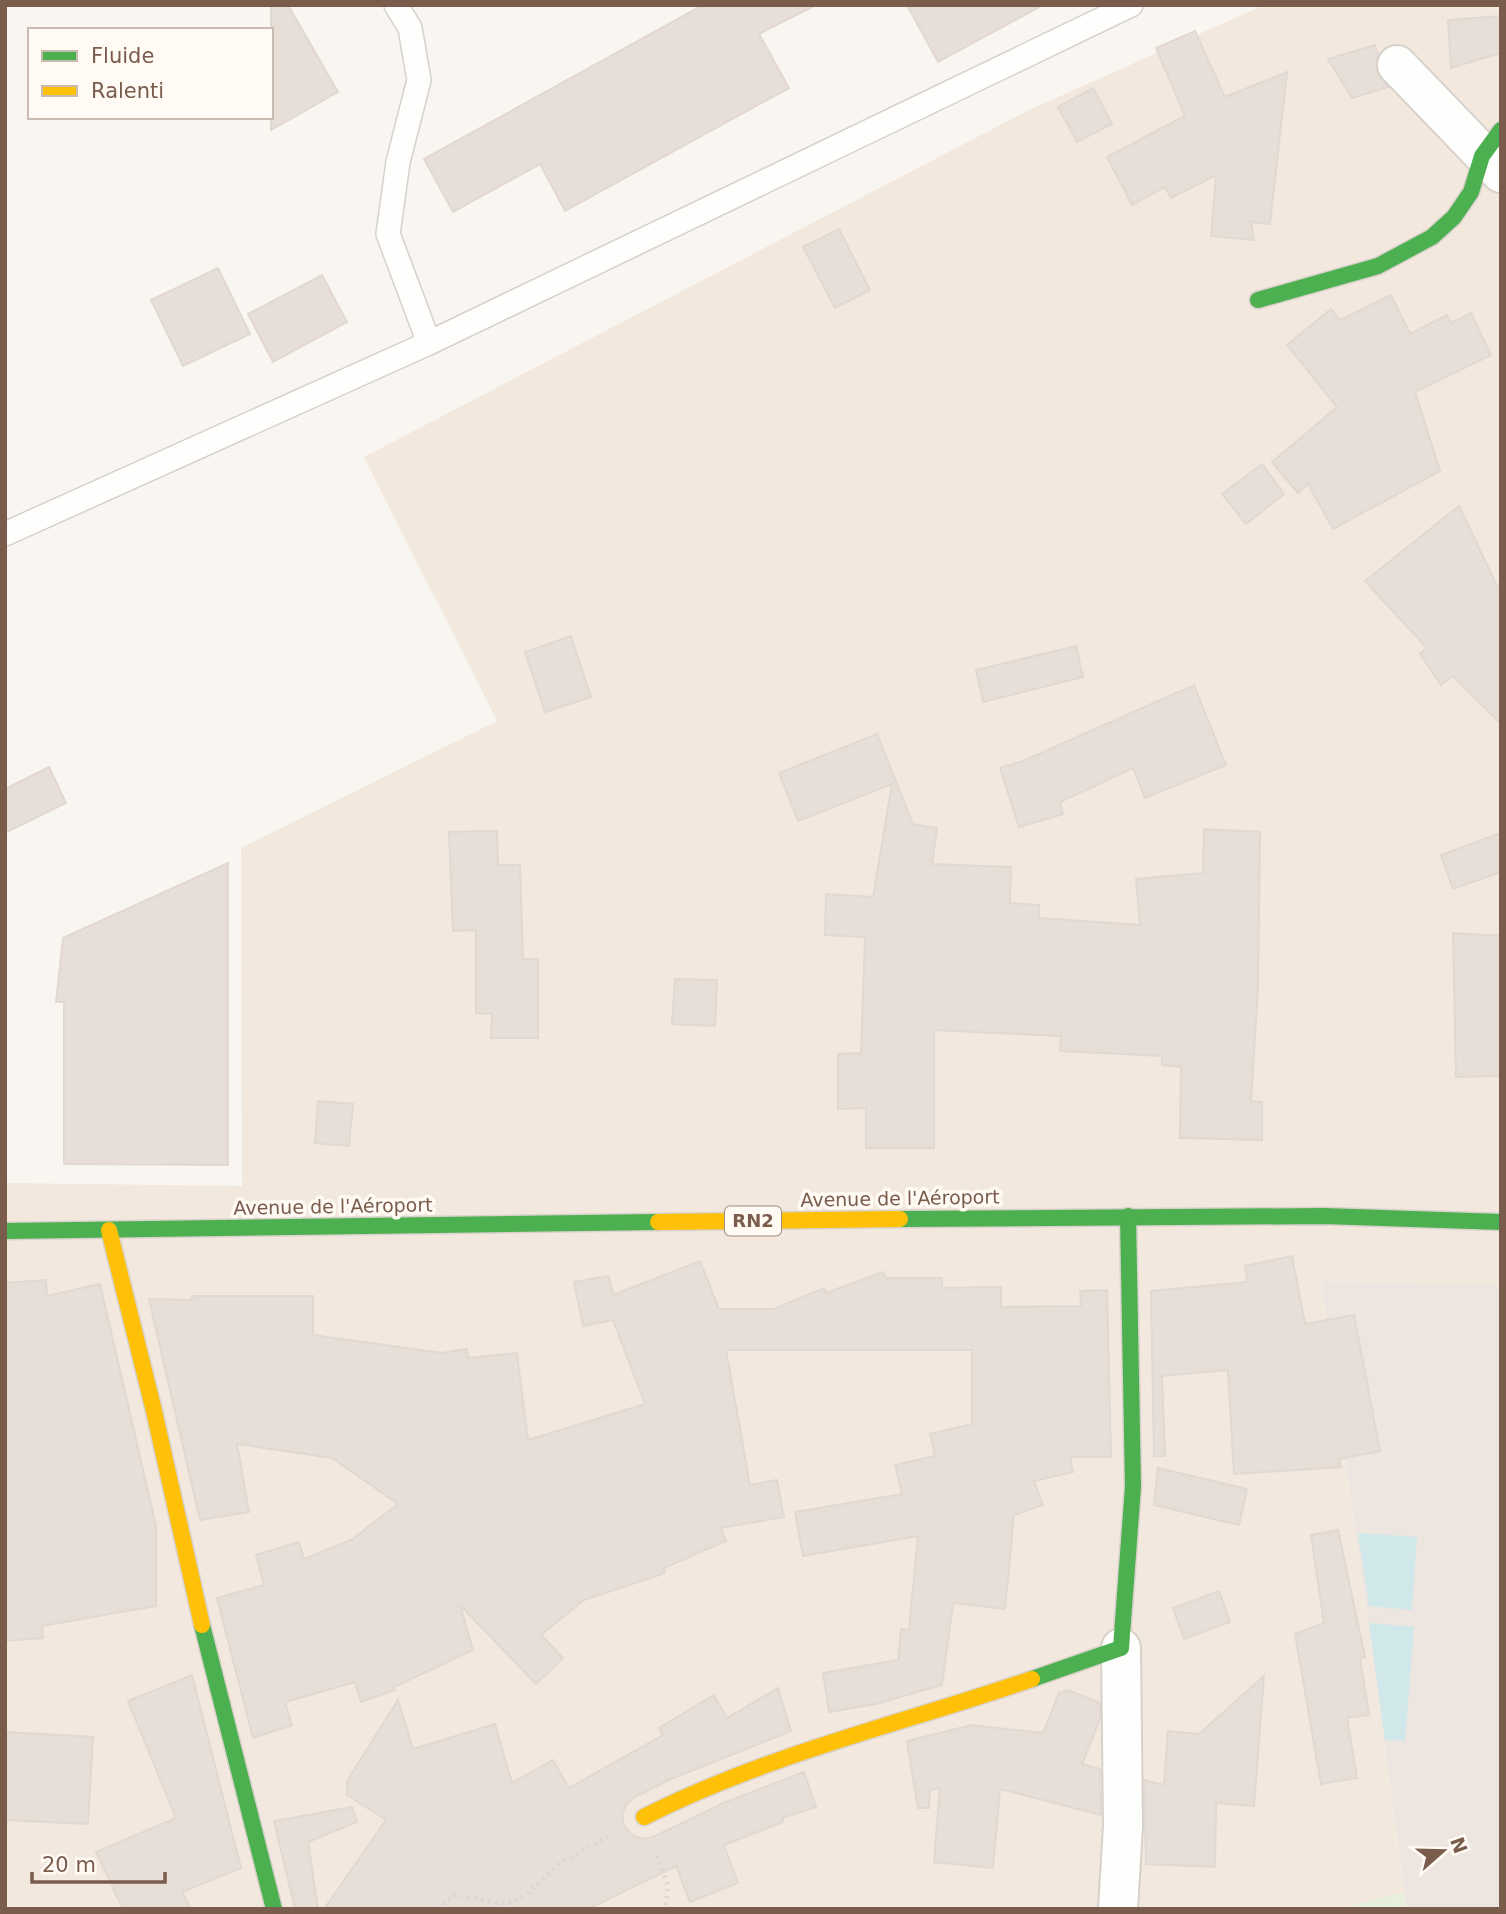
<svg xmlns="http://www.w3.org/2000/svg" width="1506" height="1914" font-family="'DejaVu Sans',sans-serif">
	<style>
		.residential { fill: #f2e8de }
		.industrial { fill: #ede5e0 }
		.green { fill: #e7f0db }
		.water { fill: #d0e8ea }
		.building { fill: #e6ded7; stroke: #e2d8d2; stroke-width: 2 }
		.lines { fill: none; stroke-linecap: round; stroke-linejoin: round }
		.lane-casing { stroke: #d7d1cb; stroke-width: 26 }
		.street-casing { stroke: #d7d1cb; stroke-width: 42 }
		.fast-casing { stroke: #d9d2cb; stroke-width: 19 }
		.slow-casing { stroke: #d9d2cb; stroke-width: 19 }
		.path { stroke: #dcd5d0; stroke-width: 4.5; stroke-dasharray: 2 5; stroke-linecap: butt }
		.lane { stroke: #fefefd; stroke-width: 23 }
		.street { stroke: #fefefd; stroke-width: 38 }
		.fast { stroke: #4caf50; stroke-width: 16 }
		.slow { stroke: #ffc107; stroke-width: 16 }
		.labels { text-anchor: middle; stroke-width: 7; stroke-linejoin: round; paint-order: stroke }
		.shield { fill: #fffaf3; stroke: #a28b7f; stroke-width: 2 }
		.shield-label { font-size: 18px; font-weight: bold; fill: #7a5c4d }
		.street-label { font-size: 19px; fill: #7a5c4d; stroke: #fffaf3 }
	</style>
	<rect width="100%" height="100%" fill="#f9f5f0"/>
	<polygon class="residential" points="1264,5 1501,5 1501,1285 1321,1283 1407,1909 5,1909 5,1183 242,1186 241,848 497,721 364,457 1027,111"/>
	<polygon class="industrial" points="1321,1282 1501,1285 1501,1909 1407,1909"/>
	<polygon class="green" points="1403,1892 1406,1909 1341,1909"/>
	<g class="water">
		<polygon points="1358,1533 1417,1537 1412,1610 1369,1606"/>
		<polygon points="1369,1623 1414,1627 1405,1741 1385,1740"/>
	</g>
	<g class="building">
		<polygon points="271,5 288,5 338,92 271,130"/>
		<polygon points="703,5 816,5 759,34 789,88 565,211 540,164 453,212 424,159"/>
		<polygon points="907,5 1043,5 938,62"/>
		<polygon points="1501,16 1501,53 1451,68 1448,20"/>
		<polygon points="1195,31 1225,97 1287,72 1270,224 1251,222 1254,240 1211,236 1216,175 1171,198 1165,187 1132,205 1107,157 1185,116 1156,48"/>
		<polygon points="1375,45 1378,55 1376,71 1388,87 1352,98 1328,59"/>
		<polygon points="1093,88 1112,124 1077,142 1058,107"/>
		<polygon points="839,229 870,290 835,308 803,247"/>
		<polygon points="218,268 250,334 183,366 151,300"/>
		<polygon points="322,275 347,322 273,362 248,314"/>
		<polygon points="1391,295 1410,334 1447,315 1451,323 1471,313 1491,355 1415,392 1440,471 1333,529 1308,484 1298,493 1272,462 1337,407 1287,345 1331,309 1340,320"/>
		<polygon points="1262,464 1284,494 1246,524 1222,494"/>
		<polygon points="1459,506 1501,594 1501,724 1453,676 1441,685 1420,654 1427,648 1365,581"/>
		<polygon points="571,636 591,697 545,712 525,652"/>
		<polygon points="1076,646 1083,677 983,702 976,670"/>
		<polygon points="1194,685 1226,765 1145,798 1133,768 1060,802 1063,814 1019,827 1000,768 1023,761"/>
		<polygon points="877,734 913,824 937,828 932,864 1011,867 1010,903 1039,905 1039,918 1140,925 1136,879 1203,873 1204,829 1260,832 1258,986 1251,1101 1262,1102 1262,1140 1180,1138 1181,1067 1162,1065 1162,1056 1060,1051 1061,1036 934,1030 934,1148 866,1148 866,1108 838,1109 838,1054 861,1053 865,937 825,935 826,894 873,897 892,784 798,821 779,773"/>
		<polygon points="49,767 66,803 5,833 5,789"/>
		<polygon points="497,831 498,865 520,865 523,959 538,959 538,1038 491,1038 492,1014 476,1013 476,930 453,931 449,832"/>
		<polygon points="1501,833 1501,872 1453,889 1441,855"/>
		<polygon points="228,863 228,1165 64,1164 64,1002 56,1002 63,938"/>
		<polygon points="1453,933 1501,936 1501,1076 1456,1077"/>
		<polygon points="675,979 717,980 715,1026 672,1024"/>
		<polygon points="318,1101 353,1104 349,1146 315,1143"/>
		<polygon points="1292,1256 1305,1324 1354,1315 1380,1451 1339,1459 1341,1467 1234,1474 1228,1370 1162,1376 1165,1456 1154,1456 1151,1291 1248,1282 1245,1266"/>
		<polygon points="700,1261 719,1309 774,1309 824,1288 826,1293 883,1272 886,1278 942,1278 942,1288 1001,1287 1001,1307 1081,1306 1080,1291 1107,1290 1111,1457 1070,1457 1073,1472 1034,1481 1043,1505 1014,1515 1005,1609 953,1603 942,1685 876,1704 829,1712 823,1673 898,1660 901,1629 909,1630 918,1536 803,1556 795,1512 902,1494 895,1465 935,1456 930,1434 972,1424 972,1350 726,1350 750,1485 777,1480 784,1517 721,1528 726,1541 664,1568 665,1573 584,1600 541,1635 563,1658 536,1684 460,1605 473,1650 394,1687 395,1690 361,1702 355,1682 285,1702 292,1725 253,1738 217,1598 264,1585 256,1555 299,1542 304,1559 351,1540 398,1504 332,1458 237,1444 249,1512 200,1520 149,1299 192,1300 192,1296 313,1296 313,1335 442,1353 467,1349 468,1358 517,1353 528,1440 645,1404 613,1320 583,1326 574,1282 609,1276 613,1295"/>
		<polygon points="46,1280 47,1296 100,1284 156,1526 156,1606 42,1626 43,1638 5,1641 5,1283"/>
		<polygon points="1158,1468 1247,1489 1239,1525 1154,1505"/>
		<polygon points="1338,1530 1365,1657 1360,1659 1369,1715 1347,1718 1357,1778 1321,1784 1295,1634 1324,1623 1311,1535"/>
		<polygon points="1219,1591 1230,1622 1184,1639 1173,1608"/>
		<polygon points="192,1675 241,1868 182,1892 191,1909 123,1909 96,1852 176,1818 128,1701"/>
		<polygon points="1264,1676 1254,1806 1216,1803 1215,1867 1146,1864 1144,1780 1164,1785 1168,1731 1199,1734"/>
		<polygon points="778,1688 791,1731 671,1779 633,1798 626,1805 622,1815 624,1826 632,1835 642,1839 653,1837 726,1802 804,1772 816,1807 782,1818 783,1822 724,1845 738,1883 690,1902 676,1866 588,1909 324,1909 386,1820 347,1795 347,1781 398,1700 413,1749 495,1724 512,1783 553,1760 569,1788 663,1735 659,1728 714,1695 727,1718"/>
		<polygon points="1068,1690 1100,1703 1100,1719 1082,1764 1100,1769 1101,1815 1000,1789 993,1868 934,1862 940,1788 930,1790 929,1808 918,1808 907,1741 972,1725 1043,1733 1059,1693"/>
		<polygon points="5,1732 93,1737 88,1824 5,1820"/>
		<polygon points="352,1807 357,1822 308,1842 318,1909 295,1909 274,1821"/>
	</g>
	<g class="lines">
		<g class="lane-casing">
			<g id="lane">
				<polyline points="396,5 410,28 419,80 398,162 388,234 429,343"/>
				<polyline points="5,534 429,343 1131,5"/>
			</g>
		</g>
		<g class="street-casing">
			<g id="street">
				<polyline points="1397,65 1501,173"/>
				<polyline points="1118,1909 1123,1826 1121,1648"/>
			</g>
		</g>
		<g class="fast-casing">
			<g id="fast">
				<polyline points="1258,300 1378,266 1432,237 1454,217 1471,192 1482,156 1501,130"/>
				<polyline points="900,1219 1324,1216 1501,1222"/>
				<polyline points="5,1231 658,1222"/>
				<polyline points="202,1625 274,1909"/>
				<polyline points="1032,1679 1121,1648 1133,1487 1128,1216"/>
			</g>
		</g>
		<g class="slow-casing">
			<g id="slow">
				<polyline points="658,1222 900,1219"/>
				<polyline points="109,1230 154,1411 202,1625"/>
				<path d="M644 1817C768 1754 901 1724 1032 1679"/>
			</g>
		</g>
		<g class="path">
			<polyline points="657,1856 668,1886 665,1909"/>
			<polyline points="438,1909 454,1895 507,1904 526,1895 560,1863 608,1837"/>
		</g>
		<use href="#lane" class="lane"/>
		<use href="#street" class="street"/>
		<use href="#fast" class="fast"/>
		<use href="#slow" class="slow"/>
	</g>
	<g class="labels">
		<rect class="shield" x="725" y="1206.5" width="56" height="29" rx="5"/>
		<g class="shield-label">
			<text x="753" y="1227">RN2</text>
		</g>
		<g class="street-label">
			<text transform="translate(900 1198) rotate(-1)" y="7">Avenue de l'Aéroport</text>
			<text transform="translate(333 1206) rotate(-1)" y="7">Avenue de l'Aéroport</text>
		</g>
	</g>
	<rect width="1506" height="1914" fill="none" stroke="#7a5c4d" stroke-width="14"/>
	<rect x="28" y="28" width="245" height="91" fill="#fffaf3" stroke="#cabbb1" stroke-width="2"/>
	<rect x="42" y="51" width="35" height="10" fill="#4caf50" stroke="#cabbb1" stroke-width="2"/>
	<text x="91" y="63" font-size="21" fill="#7a5c4d">Fluide</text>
	<rect x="42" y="86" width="35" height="10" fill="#ffc107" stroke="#cabbb1" stroke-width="2"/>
	<text x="91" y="98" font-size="21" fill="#7a5c4d">Ralenti</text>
	<g transform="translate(1443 1851) rotate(70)" stroke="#fffaf3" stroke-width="5" paint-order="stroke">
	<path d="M0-5L12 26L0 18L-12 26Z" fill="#7a5c4d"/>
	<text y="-10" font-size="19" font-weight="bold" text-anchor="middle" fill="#7a5c4d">N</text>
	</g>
	<path d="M32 1872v10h133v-10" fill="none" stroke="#7a5c4d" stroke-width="3.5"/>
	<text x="42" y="1872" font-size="21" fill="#7a5c4d" stroke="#fffaf3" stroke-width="5" paint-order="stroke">20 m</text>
</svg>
